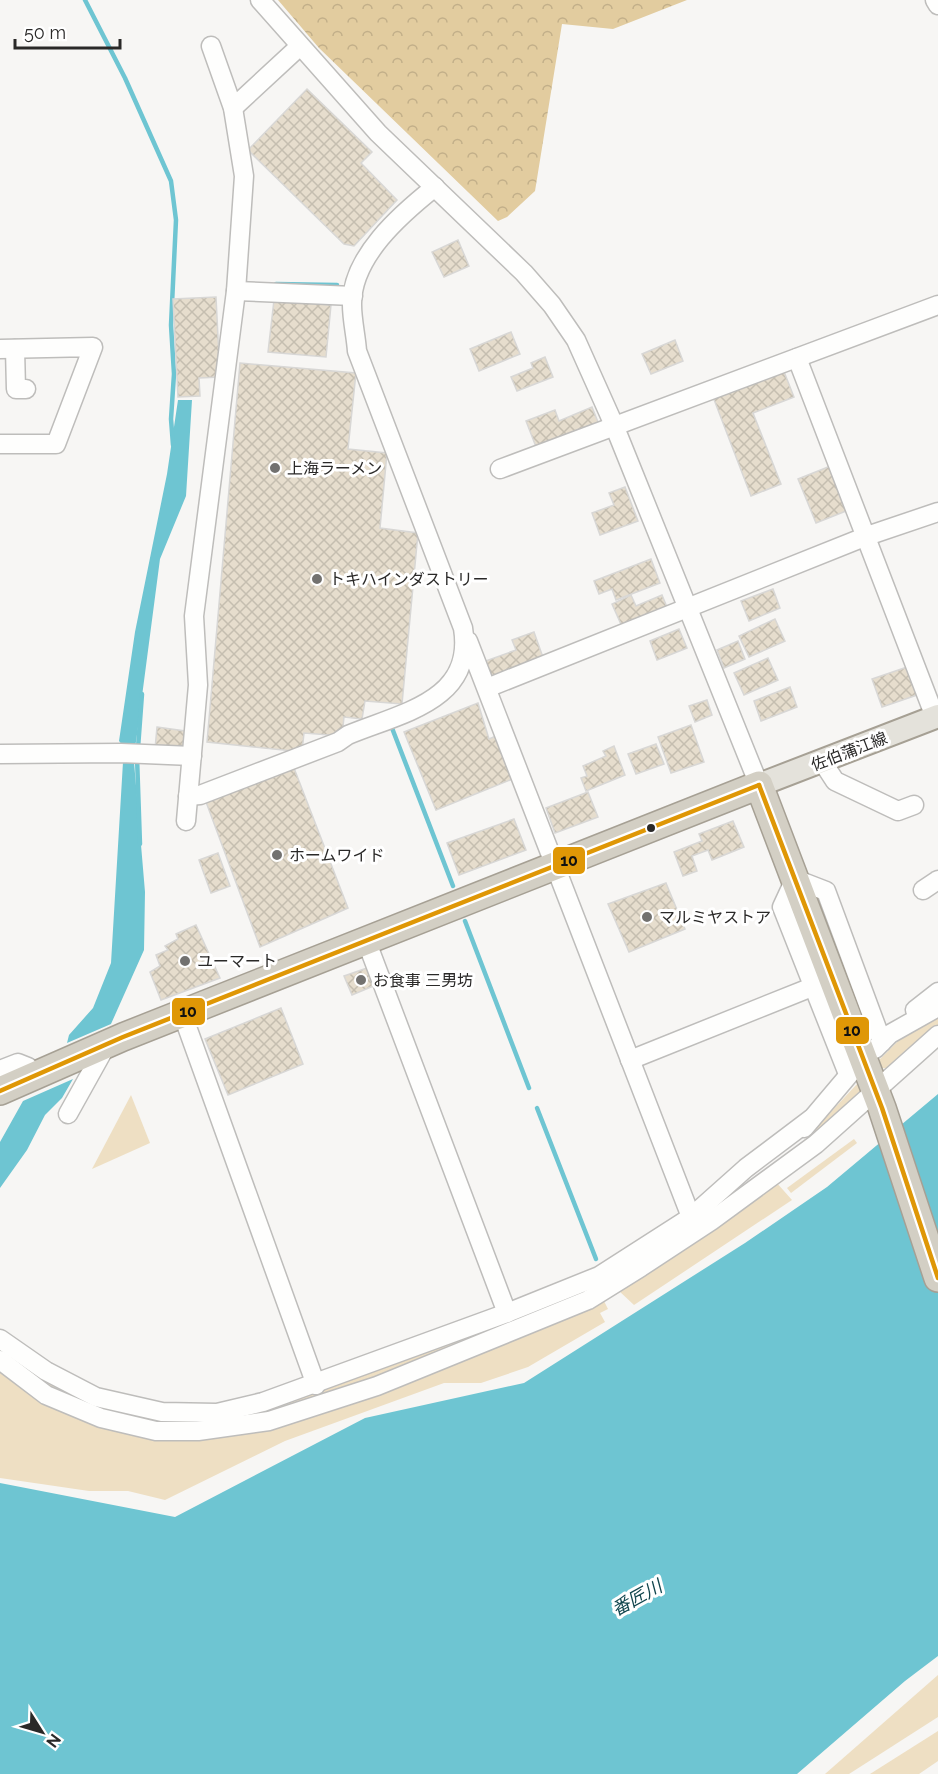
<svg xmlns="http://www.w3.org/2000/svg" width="938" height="1774" font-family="Raleway,'Noto Sans JP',sans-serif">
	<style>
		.grass { fill: #eedfc3 }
		.forest { fill: url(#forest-crowns) }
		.water { fill: #6ec5d2 }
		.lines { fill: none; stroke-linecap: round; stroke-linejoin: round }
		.stream { stroke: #6ec5d2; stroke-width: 4.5 }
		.building { fill: url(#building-cross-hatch); stroke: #d8d7d5; stroke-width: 1.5 }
		.minor-casing { stroke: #bebdbb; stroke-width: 21 }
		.major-casing { stroke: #a6a094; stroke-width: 26 }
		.highway-casing { stroke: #a6a094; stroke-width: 30 }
		.minor { stroke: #fefefd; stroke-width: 18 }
		.major { stroke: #e4e2db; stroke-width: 22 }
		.highway { stroke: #d3cfc4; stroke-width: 27 }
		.bus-1-casing { stroke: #fff; stroke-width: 9 }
		.bus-1 { stroke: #df9706; stroke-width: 4.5 }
		.poi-dot { fill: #72716f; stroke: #fff; stroke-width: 2 }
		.bus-dot { fill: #2a2928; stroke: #fff; stroke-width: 2 }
		.labels { text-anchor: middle; stroke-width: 6; stroke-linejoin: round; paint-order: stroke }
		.poi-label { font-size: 16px; fill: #2a2928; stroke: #fff; text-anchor: start }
		.street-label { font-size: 16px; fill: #2a2928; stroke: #fff }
		.water-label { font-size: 18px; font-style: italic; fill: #11464e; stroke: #fff }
		.line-badge { stroke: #fff; stroke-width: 2 }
		.pale-badge-label { font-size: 16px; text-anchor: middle; font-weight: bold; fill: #111 }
	</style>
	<defs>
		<pattern id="forest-crowns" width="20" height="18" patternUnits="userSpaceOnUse" patternTransform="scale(1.5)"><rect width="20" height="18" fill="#e2cc9f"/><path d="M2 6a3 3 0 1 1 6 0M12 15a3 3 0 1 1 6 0" fill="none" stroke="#c2af89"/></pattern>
		<pattern id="building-cross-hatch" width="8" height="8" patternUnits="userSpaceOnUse" patternTransform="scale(1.5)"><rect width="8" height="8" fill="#e6ddcd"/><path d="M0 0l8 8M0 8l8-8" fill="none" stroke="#c5beb0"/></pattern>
	</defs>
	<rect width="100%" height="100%" fill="#f7f6f4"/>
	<g class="grass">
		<polygon points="938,1015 938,1028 893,1069 882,1068 879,1060 898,1041"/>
		<polygon points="858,1083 863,1093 782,1164"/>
		<polygon points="131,1095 150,1143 92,1169"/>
		<polygon points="854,1139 857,1143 791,1193 787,1188"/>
		<polygon points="776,1182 792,1200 634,1305 618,1290 722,1224"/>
		<polygon points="579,1289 586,1297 266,1419 158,1428 45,1390 0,1356 0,1345 93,1398 213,1417"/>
		<polygon points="602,1297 608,1309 600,1313 605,1322 528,1367 481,1383 444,1383 285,1441 165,1500 128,1491 89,1491 0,1478 0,1365 99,1425 263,1427"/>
		<polygon points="938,1675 938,1717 849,1774 825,1774"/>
		<polygon points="938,1731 938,1761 919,1774 870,1774"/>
	</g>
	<polygon class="forest" points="278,0 687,0 613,29 562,24 535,191 507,217 498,221 319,48"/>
	<g class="water">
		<polygon points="178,400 192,400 186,496 160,559 136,742 134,747 124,747 119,741 135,632 167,474"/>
		<polygon points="123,762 134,762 145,892 144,950 111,1024 67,1043 69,1035 93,1008 111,963"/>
		<polygon points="73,1079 62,1098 45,1115 27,1150 0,1188 0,1142 23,1101"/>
		<polygon points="938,1094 938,1656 905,1681 797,1774 0,1774 0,1483 175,1517 365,1418 524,1383 745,1243 827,1187"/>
	</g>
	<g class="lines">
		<g class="stream">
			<polyline points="85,0 125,78 171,181 176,220 171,325 174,374 171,419 173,445"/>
			<polyline points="276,284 337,285"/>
			<polyline points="392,728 453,886"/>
			<polyline points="138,748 142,694"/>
			<polyline points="137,757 140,844"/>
			<polyline points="465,921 529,1088"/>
			<polyline points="537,1108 596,1259"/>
		</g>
	</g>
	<g class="building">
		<polygon points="307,89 372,152 361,163 397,200 354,246 344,244 248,150"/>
		<polygon points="458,240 469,266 444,277 432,252"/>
		<polygon points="216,297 220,377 199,378 200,396 178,397 173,299"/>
		<polygon points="274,300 331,305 326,357 268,352"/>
		<polygon points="511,332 520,354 479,371 470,349"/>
		<polygon points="675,340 683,361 651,374 642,354"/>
		<polygon points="545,357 553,377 517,391 511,377 533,368 531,363"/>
		<polygon points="240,363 356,373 348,449 387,453 380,528 418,533 402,704 365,701 362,719 344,717 342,736 304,733 302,752 207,742"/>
		<polygon points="783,369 794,397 753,413 781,484 751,496 713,397"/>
		<polygon points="592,407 600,427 538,452 526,421 555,410 559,421"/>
		<polygon points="833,465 851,509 816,523 798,479"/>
		<polygon points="625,487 638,521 600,535 592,513 614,505 609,493"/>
		<polygon points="651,559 660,583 616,600 612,589 599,594 594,581"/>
		<polygon points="773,589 780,608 749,621 741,601"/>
		<polygon points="631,595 636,606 662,595 669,612 624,631 612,604"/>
		<polygon points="775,619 785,641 749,657 739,636"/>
		<polygon points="679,629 687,648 657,660 650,641"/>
		<polygon points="534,632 545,663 491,683 483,662 516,650 512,640"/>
		<polygon points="738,641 745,659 724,668 717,650"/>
		<polygon points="768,658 778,680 744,695 734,673"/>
		<polygon points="913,665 923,693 882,707 872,679"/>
		<polygon points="790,687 797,707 761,721 754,701"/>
		<polygon points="707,700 712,715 695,722 689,706"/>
		<polygon points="478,703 489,739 496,736 515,778 436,810 404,732"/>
		<polygon points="691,725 704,762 671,773 658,737"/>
		<polygon points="157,727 185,731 183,752 155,749"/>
		<polygon points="656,744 664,764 636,774 628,754"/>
		<polygon points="614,746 625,775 586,791 581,778 587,776 583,766 606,756 603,751"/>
		<polygon points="294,768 348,908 260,947 206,802"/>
		<polygon points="588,792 598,817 555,833 546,808"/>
		<polygon points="514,819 526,850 459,875 447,843"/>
		<polygon points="733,821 744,847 712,860 708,850 692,856 697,871 683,876 674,852 702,841 699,834"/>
		<polygon points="218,853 230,886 211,893 199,860"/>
		<polygon points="666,883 685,929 629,952 608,904"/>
		<polygon points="196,925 220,978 161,1000 150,972 160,966 156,955 168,950 165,946 178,939 176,934"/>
		<polygon points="370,967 378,984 352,995 344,976"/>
		<polygon points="281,1008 303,1064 228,1095 205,1039"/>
	</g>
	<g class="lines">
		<g class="minor-casing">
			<g id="minor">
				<polyline points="260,0 378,133 524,273 552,305 576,340 614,425 759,785"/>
				<polyline points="935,0 938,5"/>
				<polyline points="233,108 300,46"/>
				<polyline points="236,291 353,296"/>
				<polyline points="0,349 93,347 56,444 0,444"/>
				<polyline points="15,349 16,389 26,389"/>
				<polyline points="797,358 935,717"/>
				<polyline points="500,469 938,305"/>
				<polyline points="468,641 691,1217"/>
				<polyline points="487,688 867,536 938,512"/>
				<polyline points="0,754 121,753 192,756"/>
				<polyline points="822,761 835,781 898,811 914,805"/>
				<path d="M188 796 200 795 338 742 348 735C401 713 475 701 463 628L357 351C356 336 352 320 352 305 351 257 401 214 435 187"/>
				<polyline points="186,821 198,685 194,616 236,291 244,176 233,108 211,46"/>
				<polyline points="923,890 938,880"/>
				<polyline points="366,940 507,1313"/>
				<polyline points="915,1010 938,992"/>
				<polyline points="182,1013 316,1385"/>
				<polyline points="875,1049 890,1034 938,1007"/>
				<polyline points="630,1060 812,987"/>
				<polyline points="0,1070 18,1063 28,1067 36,1075"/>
				<polyline points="848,1074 782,907 795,879 826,891 882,1042"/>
				<polyline points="68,1114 107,1044"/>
				<polyline points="804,1128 853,1070"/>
				<polyline points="0,1339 46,1371 96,1397 162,1412 217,1413 263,1402 507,1313 599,1276 691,1217 746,1168 811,1119"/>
				<polyline points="0,1360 46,1395 101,1418 156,1431 198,1431 269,1421 377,1386 588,1300 641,1267 711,1221 816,1144 938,1035"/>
			</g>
		</g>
		<g class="major-casing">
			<polyline id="major" points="759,785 938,716"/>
		</g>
		<g class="highway-casing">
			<polyline id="highway" points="0,1091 123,1037 759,785 882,1108 938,1278"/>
		</g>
		<use href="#minor" class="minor"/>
		<use href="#major" class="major"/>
		<use href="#highway" class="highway"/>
		<g class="bus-1-casing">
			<g id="bus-1">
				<polyline points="759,785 882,1108 938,1278"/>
				<polyline points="0,1091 123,1037 759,785"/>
			</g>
		</g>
		<use href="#bus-1" class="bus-1"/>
	</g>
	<g class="poi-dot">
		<circle cx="275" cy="468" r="6"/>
		<circle cx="317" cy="579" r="6"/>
		<circle cx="277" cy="855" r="6"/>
		<circle cx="647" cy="917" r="6"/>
		<circle cx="185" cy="961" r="6"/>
		<circle cx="361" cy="980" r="6"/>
	</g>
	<circle class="bus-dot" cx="651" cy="828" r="5"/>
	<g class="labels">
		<g class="poi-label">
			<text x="287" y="474">上海ラーメン</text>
			<text x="329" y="585">トキハインダストリー</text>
			<text x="289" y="861">ホームワイド</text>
			<text x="659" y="923">マルミヤストア</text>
			<text x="197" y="967">ユーマート</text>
			<text x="373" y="986">お食事 三男坊</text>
		</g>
		<g class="street-label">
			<text transform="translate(849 751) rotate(-21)" y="6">佐伯蒲江線</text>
		</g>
		<g class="water-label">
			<text transform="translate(637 1598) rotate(-29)" y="6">番匠川</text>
		</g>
	</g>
	<g class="line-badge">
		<rect x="552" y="846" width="34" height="29" rx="6" fill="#df9706"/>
		<rect x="171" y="997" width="35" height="29" rx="6" fill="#df9706"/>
		<rect x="835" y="1016" width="35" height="29" rx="6" fill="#df9706"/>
	</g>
	<g class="pale-badge-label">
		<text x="569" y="866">10</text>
		<text x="188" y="1017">10</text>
		<text x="852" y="1036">10</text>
	</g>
	<g transform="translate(42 1732) rotate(127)" stroke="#ffffff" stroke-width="4.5" paint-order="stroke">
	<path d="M0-4.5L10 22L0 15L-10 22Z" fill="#2a2928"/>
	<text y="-9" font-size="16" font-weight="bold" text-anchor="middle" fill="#2a2928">N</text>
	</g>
	<path d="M15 39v9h105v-9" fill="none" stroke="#2a2928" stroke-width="3"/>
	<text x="24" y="39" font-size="18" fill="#2a2928" stroke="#ffffff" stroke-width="4.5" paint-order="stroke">50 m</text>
</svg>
